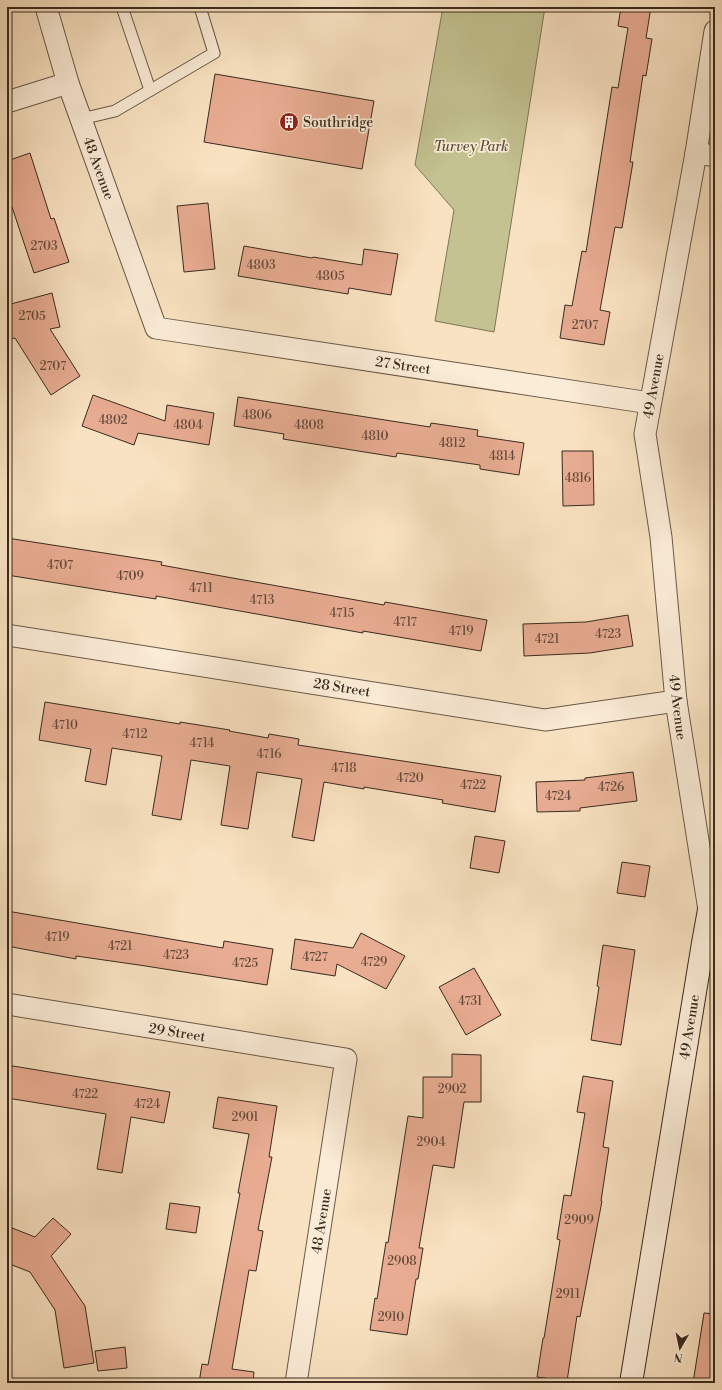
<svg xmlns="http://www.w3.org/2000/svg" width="722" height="1390" font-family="'Libre Bodoni',serif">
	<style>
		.green { fill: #c3c290; stroke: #7e7658 }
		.building { fill: #e8ac92; stroke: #392b20 }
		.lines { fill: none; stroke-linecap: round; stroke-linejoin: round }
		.lane-casing { stroke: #695948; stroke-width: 13 }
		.street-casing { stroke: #695948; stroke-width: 23 }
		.secondary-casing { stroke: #392b20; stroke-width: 24 }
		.lane { stroke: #fbecd7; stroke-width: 11 }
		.street { stroke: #fbecd7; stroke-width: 21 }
		.secondary { stroke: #fbecd7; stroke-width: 22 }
		.labels { text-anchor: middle; stroke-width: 3.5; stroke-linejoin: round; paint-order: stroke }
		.number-label { font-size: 12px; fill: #654b3c }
		.poi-label { font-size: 14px; fill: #392b20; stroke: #fbecd7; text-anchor: start }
		.park-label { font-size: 14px; font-style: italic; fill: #5c513c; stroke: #fbecd7 }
		.street-label { font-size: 14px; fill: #392b20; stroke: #fbecd7 }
	</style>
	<rect width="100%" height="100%" fill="#f9e2c1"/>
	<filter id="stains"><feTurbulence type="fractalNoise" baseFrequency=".005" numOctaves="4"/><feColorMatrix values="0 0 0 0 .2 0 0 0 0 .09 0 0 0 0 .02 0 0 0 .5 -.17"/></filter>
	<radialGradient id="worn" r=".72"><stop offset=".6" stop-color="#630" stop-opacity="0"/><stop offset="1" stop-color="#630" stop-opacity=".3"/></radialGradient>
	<polygon class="green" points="443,7 545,7 494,332 435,321 454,210 415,165"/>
	<g class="building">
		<polygon points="621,7 651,7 646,38 652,39 646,76 643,75 630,162 633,162 622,228 615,227 600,310 610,312 604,345 560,338 565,305 572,306 582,251 586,252 612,87 618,88 628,28 618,26"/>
		<polygon points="215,74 374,101 362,169 204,142"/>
		<polygon points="30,153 51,219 54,218 69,262 34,273 12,207 10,207 7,197 7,161"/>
		<polygon points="208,203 215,269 184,272 177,206"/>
		<polygon points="244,246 312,258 313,257 362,265 364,249 398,254 391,295 349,288 348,294 238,276"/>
		<polygon points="52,293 60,327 50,329 80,376 51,395 15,338 7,340 7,305"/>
		<polygon points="93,395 165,421 167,405 214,413 209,445 138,433 134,445 82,426"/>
		<polygon points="238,397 430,427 431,423 478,430 477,436 524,443 519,475 480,469 480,465 397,453 396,457 283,439 284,434 234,426"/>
		<polygon points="562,451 593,451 594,505 563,506"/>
		<polygon points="7,538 162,562 161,565 227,577 384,605 385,602 487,620 481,651 363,631 363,633 156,596 156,599 7,575"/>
		<polygon points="628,615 633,646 590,653 524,656 523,624 586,622"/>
		<polygon points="45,702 180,724 180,722 230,730 229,731 268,738 269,734 299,739 298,745 501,776 495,812 442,803 443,800 364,787 364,789 324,782 314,841 292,837 302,779 257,772 248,829 221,825 230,766 191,760 181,820 152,815 162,756 112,748 106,785 85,781 91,749 39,740"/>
		<polygon points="633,772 637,801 580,808 580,811 537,812 536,782 585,780 585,778"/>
		<polygon points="475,836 505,841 499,873 470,868"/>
		<polygon points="622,862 650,866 645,897 617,893"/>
		<polygon points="7,911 223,948 224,941 273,949 267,985 139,965 76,956 76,959 7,946"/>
		<polygon points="361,933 405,956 386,989 337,964 335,976 291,969 295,939 353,948"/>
		<polygon points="603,945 635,950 621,1045 591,1040 599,987 597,986"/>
		<polygon points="474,968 501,1015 466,1035 439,987"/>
		<polygon points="452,1054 481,1055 481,1102 464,1102 454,1168 433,1165 419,1248 423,1248 418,1279 416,1279 407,1335 370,1330 375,1298 377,1299 386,1242 388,1243 408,1116 423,1118 423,1077 452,1077"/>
		<polygon points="7,1065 170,1092 164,1123 131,1117 122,1173 97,1169 106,1114 7,1098"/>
		<polygon points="583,1076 613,1081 603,1147 609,1148 601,1201 602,1201 580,1317 577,1316 567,1381 537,1377 543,1338 544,1338 560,1240 557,1239 564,1195 571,1196 585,1113 577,1112"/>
		<polygon points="218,1097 277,1106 269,1157 272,1157 258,1230 263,1231 256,1271 249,1270 232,1369 254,1372 253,1383 199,1383 202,1364 208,1365 240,1193 238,1193 249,1134 213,1128"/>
		<polygon points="170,1203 200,1207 196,1233 166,1229"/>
		<polygon points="53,1218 71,1234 51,1256 85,1306 94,1363 64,1368 55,1310 30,1272 7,1263 7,1226 35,1237"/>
		<polygon points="704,1313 715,1314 715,1383 693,1383"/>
		<polygon points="125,1347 127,1368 98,1371 95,1351"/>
	</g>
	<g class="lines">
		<g class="lane-casing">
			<g id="lane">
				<polyline points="122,7 150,90"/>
				<polyline points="81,119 115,111 214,53 200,7"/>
			</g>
		</g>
		<g class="street-casing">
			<g id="street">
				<polyline points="46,7 68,83 156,328 650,403"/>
				<polyline points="7,102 68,83"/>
				<polyline points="696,153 715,156"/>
				<polyline points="7,635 545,720 676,701"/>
				<polyline points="709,910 676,701 661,537 645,434 696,153 715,31"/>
				<polyline points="7,1004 346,1059 296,1383"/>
			</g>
		</g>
		<g class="secondary-casing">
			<polyline id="secondary" points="631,1383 703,943 709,910 715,911"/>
		</g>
		<use href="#lane" class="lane"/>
		<use href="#street" class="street"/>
		<use href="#secondary" class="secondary"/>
	</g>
	<defs>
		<g id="building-disc" transform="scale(1)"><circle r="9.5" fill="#8f2418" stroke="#fbecd7"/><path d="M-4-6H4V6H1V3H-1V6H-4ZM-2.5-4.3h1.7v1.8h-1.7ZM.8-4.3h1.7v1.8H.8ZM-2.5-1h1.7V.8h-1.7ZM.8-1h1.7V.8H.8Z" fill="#fff"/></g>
	</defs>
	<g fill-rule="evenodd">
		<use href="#building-disc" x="289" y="122"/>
	</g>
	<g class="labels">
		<g class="number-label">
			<text x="44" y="250">2703</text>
			<text x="261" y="269">4803</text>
			<text x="330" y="280">4805</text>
			<text x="32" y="320">2705</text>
			<text x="585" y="329">2707</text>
			<text x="53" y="370">2707</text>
			<text x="257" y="419">4806</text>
			<text x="113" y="424">4802</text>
			<text x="188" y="429">4804</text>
			<text x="309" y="429">4808</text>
			<text x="375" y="440">4810</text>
			<text x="452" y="447">4812</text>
			<text x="502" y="460">4814</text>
			<text x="578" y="482">4816</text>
			<text x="60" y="569">4707</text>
			<text x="130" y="580">4709</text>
			<text x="201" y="592">4711</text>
			<text x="262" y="604">4713</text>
			<text x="342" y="617">4715</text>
			<text x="405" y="626">4717</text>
			<text x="461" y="635">4719</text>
			<text x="608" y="638">4723</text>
			<text x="547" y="643">4721</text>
			<text x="65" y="729">4710</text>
			<text x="135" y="738">4712</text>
			<text x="202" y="747">4714</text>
			<text x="269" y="758">4716</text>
			<text x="344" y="772">4718</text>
			<text x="410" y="782">4720</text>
			<text x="473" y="789">4722</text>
			<text x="611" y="791">4726</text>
			<text x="558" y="800">4724</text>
			<text x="57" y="941">4719</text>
			<text x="120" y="950">4721</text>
			<text x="176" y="959">4723</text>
			<text x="315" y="961">4727</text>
			<text x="374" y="966">4729</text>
			<text x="245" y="967">4725</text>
			<text x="470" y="1005">4731</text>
			<text x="452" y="1093">2902</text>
			<text x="85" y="1098">4722</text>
			<text x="147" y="1108">4724</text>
			<text x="245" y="1121">2901</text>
			<text x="431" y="1146">2904</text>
			<text x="579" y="1224">2909</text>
			<text x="402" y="1265">2908</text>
			<text x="568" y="1298">2911</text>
			<text x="391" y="1321">2910</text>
		</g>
		<g class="poi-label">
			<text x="303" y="127">Southridge</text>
		</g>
		<g class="park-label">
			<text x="471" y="151">Turvey Park</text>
		</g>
		<g class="street-label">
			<text transform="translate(99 168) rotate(70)" y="5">48 Avenue</text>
			<text transform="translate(403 365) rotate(8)" y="5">27 Street</text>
			<text transform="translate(653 386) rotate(-80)" y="5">49 Avenue</text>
			<text transform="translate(342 687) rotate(9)" y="5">28 Street</text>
			<text transform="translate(678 707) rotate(83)" y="5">49 Avenue</text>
			<text transform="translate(689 1027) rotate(-81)" y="5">49 Avenue</text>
			<text transform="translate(177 1032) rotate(9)" y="5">29 Street</text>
			<text transform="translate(321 1221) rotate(-81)" y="5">48 Avenue</text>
		</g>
	</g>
	<rect width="722" height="1390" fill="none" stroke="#f9e2c1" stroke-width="24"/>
	<rect x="8" y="8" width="706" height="1374" fill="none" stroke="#392b20" stroke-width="2"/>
	<rect x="12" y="12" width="698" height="1366" fill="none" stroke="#392b20"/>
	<g transform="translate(680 1348) rotate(189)" stroke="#fbecd7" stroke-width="3" paint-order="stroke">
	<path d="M0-3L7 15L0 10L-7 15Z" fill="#392b20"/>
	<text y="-6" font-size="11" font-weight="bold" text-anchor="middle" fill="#392b20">N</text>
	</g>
	<rect width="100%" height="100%" filter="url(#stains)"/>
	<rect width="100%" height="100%" fill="url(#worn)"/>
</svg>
